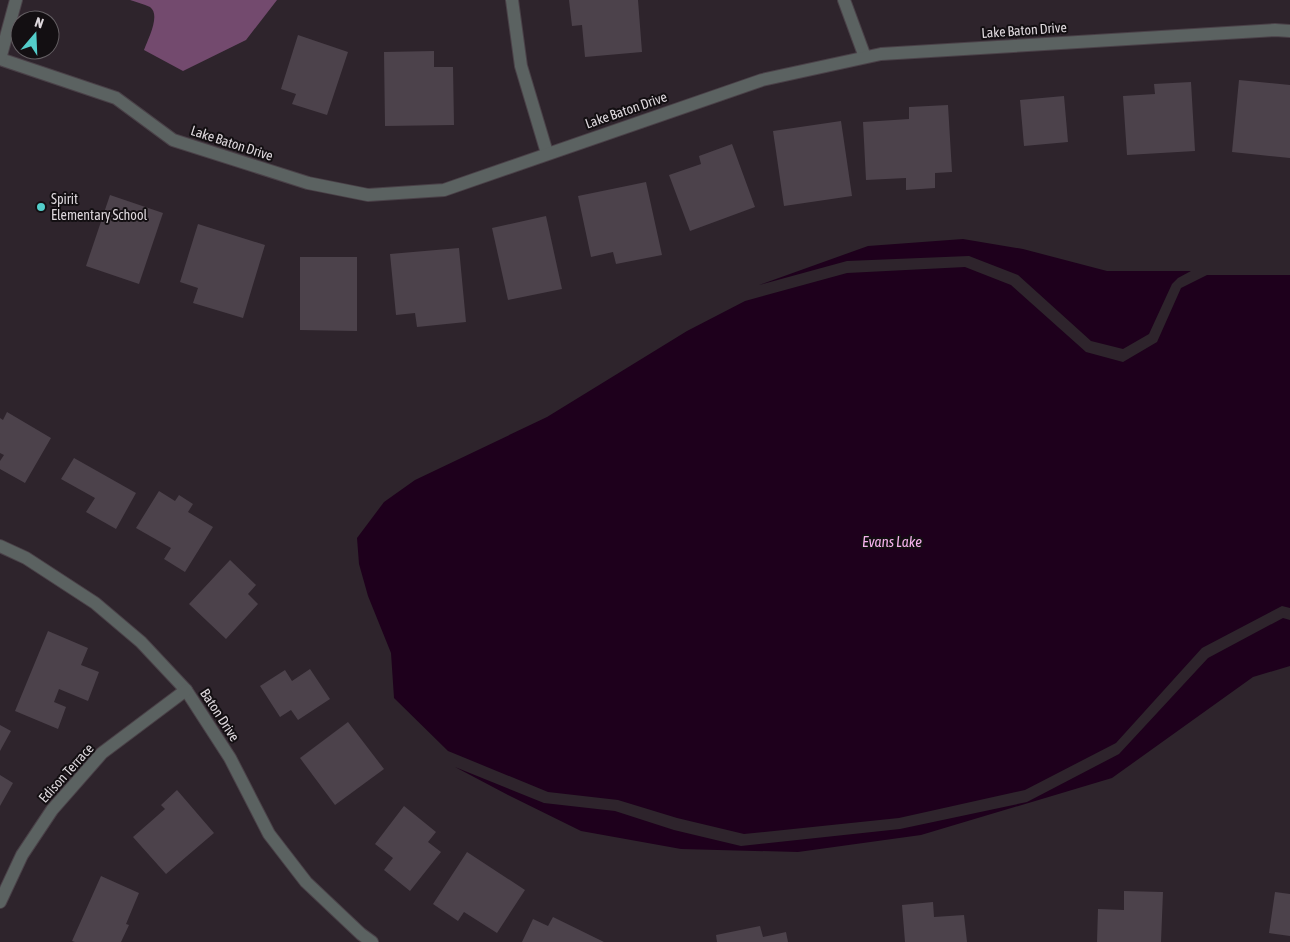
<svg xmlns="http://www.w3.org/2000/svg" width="1290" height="942" font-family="'Asap Condensed',sans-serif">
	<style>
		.forest { fill: #734a6e }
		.water { fill: #1e001c }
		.building { fill: #4c424b }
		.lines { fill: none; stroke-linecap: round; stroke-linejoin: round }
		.minor-casing { stroke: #4a4148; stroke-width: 14 }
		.minor { stroke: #5b6261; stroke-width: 12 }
		.poi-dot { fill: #53cdca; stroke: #130f12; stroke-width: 2 }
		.labels { text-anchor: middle; stroke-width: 4; stroke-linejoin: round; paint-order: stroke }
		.street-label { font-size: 14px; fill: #ddd7dc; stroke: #130f12 }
		.poi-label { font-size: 14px; fill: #ddd7dc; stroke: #130f12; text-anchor: start }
		.water-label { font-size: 15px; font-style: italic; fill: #f5b2ec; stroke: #130f12 }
	</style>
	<rect width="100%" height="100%" fill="#2e242c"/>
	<path class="forest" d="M130 0H277L246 40 183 71 144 50C148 39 161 15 150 7 144 4 136 2 130 0Z"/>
	<g class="water">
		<polygon points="963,239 1023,249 1107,271 1191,271 1178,278 1172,284 1149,334 1123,349 1091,341 1018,275 969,256 847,261 759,285 868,246"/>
		<polygon points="965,267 1011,285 1086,352 1123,362 1157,342 1181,288 1207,275 1290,275 1290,608 1282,606 1202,648 1116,743 1025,790 899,818 744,834 677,818 618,800 548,792 448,751 394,698 391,653 368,596 359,564 357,538 384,502 415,480 547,417 687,331 745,301 847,273"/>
		<polygon points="1283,618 1290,620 1290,666 1253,677 1112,778 921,835 798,852 681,849 581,831 508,795 455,767 544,803 615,811 674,830 741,846 900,829 1027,802 1119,754 1208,658"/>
	</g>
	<g class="building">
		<polygon points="569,0 638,0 642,52 585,57 582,25 572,26"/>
		<polygon points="298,35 348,52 327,115 292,104 296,94 281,89"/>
		<polygon points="434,51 434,67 453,67 454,125 385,126 384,52"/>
		<polygon points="1239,80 1290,85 1290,158 1232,152"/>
		<polygon points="1191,82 1195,151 1127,155 1123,96 1155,94 1154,84"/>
		<polygon points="1064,96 1068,142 1024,146 1020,100"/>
		<polygon points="948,105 952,172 935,173 935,188 906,190 906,178 866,180 863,122 909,119 909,107"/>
		<polygon points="841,121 852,196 784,206 773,131"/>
		<polygon points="732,144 755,207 690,231 669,175 701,164 699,156"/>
		<polygon points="646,182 662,255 616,264 613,252 591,257 578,196"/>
		<polygon points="110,195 163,213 139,284 86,266"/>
		<polygon points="546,216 562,289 508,300 492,228"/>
		<polygon points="198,224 265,245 243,318 193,303 198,288 180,282"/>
		<polygon points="459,248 466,322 417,327 415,313 396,315 390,254"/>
		<polygon points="300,257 357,257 357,331 300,330"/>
		<polygon points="7,412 51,438 25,483 0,469 0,461 4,455 0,453 0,418 3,420"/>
		<polygon points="74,458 136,493 116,529 86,512 95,498 61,479"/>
		<polygon points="159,491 175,501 179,495 193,504 188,512 213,527 185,572 164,559 171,548 136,528"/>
		<polygon points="230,560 256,585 248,594 258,604 226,639 189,604"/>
		<polygon points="48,631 88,648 81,665 99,672 88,701 59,689 54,702 66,707 58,729 15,711"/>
		<polygon points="310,669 330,699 298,720 291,710 280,717 260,686 285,670 292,681"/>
		<polygon points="348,722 384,769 335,805 300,758"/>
		<polygon points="0,725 11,731 0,751"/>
		<polygon points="0,775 13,783 0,806"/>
		<polygon points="177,790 214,833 166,874 133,837 165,809 161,805"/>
		<polygon points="404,806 436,832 428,842 441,852 410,891 384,870 393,858 375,844"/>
		<polygon points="467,852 525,890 497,933 464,912 458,921 433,904"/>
		<polygon points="101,876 139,893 126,924 129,925 121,942 75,942 72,941"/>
		<polygon points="1124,891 1163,892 1161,942 1097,942 1098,909 1124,910"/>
		<polygon points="1275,892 1290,894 1290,936 1269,933"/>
		<polygon points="933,902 934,917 964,915 967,942 905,942 902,905"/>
		<polygon points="553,917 604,942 522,942 533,919 548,926"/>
		<polygon points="760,926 763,937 786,932 788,942 717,942 716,935"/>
	</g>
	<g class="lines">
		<g class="minor-casing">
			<g id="minor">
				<polyline points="512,0 521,66 547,153"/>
				<polyline points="844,0 865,57"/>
				<polyline points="0,59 116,98 173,140 308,183 368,195 444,190 762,80 881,54 1275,30 1290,31"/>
				<polyline points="0,59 16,0"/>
				<polyline points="0,546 26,558 95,603 141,642 186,690 230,758 269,834 306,882 361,934 372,942"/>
				<polyline points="0,902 22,855 52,810 102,753 186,690"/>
			</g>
		</g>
		<use href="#minor" class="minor"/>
	</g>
	<circle class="poi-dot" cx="41" cy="207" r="5"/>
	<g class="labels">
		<g class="street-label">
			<text transform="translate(1024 30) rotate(-4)" y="5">Lake Baton Drive</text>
			<text transform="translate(626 110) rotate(-19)" y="5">Lake Baton Drive</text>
			<text transform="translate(232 143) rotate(18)" y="5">Lake Baton Drive</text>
			<text transform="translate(220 715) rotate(57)" y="5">Baton Drive</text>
			<text transform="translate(66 773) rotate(-48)" y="5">Edison Terrace</text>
		</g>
		<g class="poi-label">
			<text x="51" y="204">Spirit<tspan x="51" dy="16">Elementary School</tspan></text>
		</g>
		<g class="water-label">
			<text x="892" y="547">Evans Lake</text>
		</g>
	</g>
	<g transform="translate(35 35) rotate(19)"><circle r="24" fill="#130f12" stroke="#645f63"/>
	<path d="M0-4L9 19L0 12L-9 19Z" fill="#53cdca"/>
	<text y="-8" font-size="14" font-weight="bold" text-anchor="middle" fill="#ddd7dc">N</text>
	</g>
</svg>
